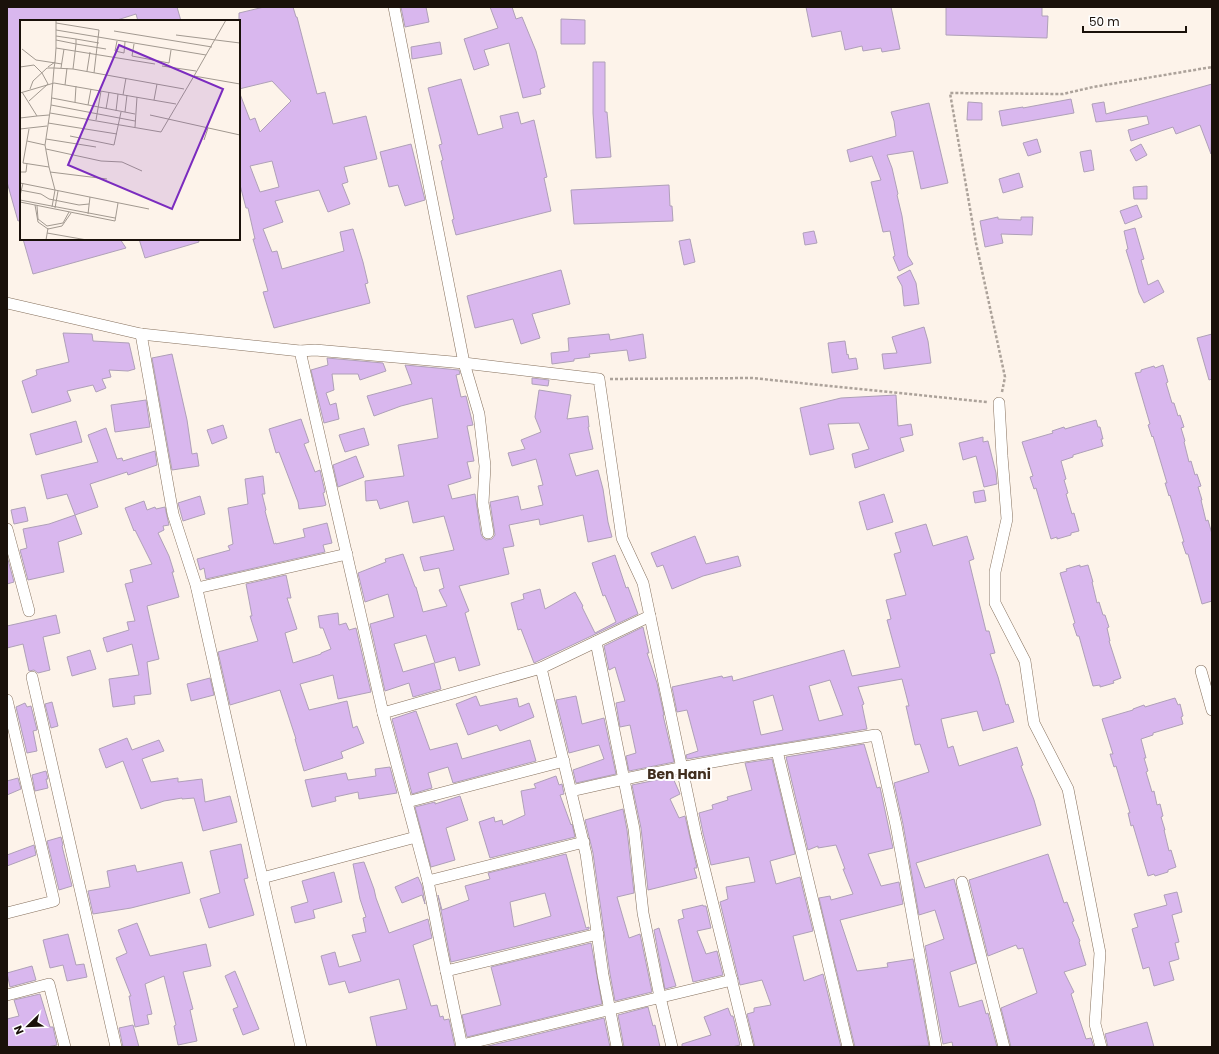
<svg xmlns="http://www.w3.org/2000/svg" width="1219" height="1054" font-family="Poppins,sans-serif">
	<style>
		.building { fill: #d9b7ee; stroke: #afa0b8; fill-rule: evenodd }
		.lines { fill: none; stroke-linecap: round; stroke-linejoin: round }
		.street-casing { stroke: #86715e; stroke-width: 12 }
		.path { stroke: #aca29a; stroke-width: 2.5; stroke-dasharray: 3 2; stroke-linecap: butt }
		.street { stroke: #fff; stroke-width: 11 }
		.labels { text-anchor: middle; stroke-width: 4; stroke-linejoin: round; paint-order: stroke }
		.quarter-label { font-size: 14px; font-weight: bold; fill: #422f1f; stroke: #fff }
		.inset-road { fill: none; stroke: #a29990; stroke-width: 1 }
		.view { fill: #7b2cbf; fill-opacity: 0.15; stroke: #7b2cbf; stroke-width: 2 }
		.inset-edge { fill: none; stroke: #1a110a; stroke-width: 2 }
	</style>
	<rect width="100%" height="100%" fill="#fdf3ea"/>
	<g class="building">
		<polygon points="7,7 177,7 181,21 138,21 136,14 114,21 21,21 21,220 18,221 7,182"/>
		<path d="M264 7H293L296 17H297L317 94 325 92 333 124 366 116 377 159 344 167 348 182 342 184 350 204 328 212 319 190 275 201 283 222 263 229 272 252 277 251 282 269 344 251 340 232 353 229 363 262 368 283 365 284 370 303 274 328 263 292 268 291 253 239H255L248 208H246L239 181V94H240L250 120 255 118 260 132 291 101 272 81 239 89V13ZM272 161 279 187 260 192 250 166Z"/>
		<polygon points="401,7 426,7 429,22 405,27"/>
		<polygon points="490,7 512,7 516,19 522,17 536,51 545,87 540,89 541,94 523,98 509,43 484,50 489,65 474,70 464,39 498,28"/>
		<polygon points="806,7 891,7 900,49 882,52 881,48 863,51 862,46 845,50 841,31 812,37"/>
		<polygon points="946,7 1042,7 1042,16 1048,16 1047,38 946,35"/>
		<polygon points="561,19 585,20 585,44 561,44"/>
		<polygon points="440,42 442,54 412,59 411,47"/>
		<polygon points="593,62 605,62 605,112 607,112 611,157 596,158 593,113"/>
		<polygon points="461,79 478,135 503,128 500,116 518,112 521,124 534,120 547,177 544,178 551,211 456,235 452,220 454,219 441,161 443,160 439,145 442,144 428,88"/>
		<polygon points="1212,84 1211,154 1200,125 1176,134 1173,127 1131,141 1128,130 1149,124 1147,116 1096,122 1092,104 1104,102 1106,114"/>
		<polygon points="1071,99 1074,113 1002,126 999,111 1023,107 1023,108"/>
		<polygon points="968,102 982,103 982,120 967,120"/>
		<polygon points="929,103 948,183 921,189 913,151 887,155 892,168 898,194 897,195 902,216 908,256 913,264 899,271 893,257 895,256 890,231 883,232 871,182 881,180 872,156 850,162 847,150 896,136 894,121 891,112"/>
		<polygon points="1037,139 1041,152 1028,156 1023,143"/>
		<polygon points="411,144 425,200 405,206 398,185 389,187 380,152"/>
		<polygon points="1141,144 1147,155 1136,161 1130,150"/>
		<polygon points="1091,150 1094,170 1084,172 1080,152"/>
		<polygon points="1019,173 1023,187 1003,193 999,179"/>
		<polygon points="669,185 670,206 672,206 673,221 574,224 571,190"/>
		<polygon points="1147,186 1147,199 1134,199 1133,187"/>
		<polygon points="1137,205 1142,217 1125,224 1120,211"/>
		<polygon points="998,217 998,219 1021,220 1021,217 1033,217 1032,235 1001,234 1003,243 985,247 980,221"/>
		<polygon points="1135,228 1144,259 1141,260 1148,285 1158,280 1164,292 1144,303 1139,293 1132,269 1126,250 1128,249 1124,231"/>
		<polygon points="814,231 817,243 805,245 803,233"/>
		<polygon points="23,239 120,239 126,248 33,274"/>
		<polygon points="139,239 198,239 199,242 145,258"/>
		<polygon points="690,239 695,262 684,265 679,241"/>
		<polygon points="561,270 570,304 532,314 540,338 521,344 513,319 475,328 467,296"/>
		<polygon points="910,270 916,283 919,304 904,306 902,286 897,277"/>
		<polygon points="924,327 928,341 931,363 884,369 882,354 897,353 892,337"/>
		<polygon points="63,333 92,334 93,341 129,343 135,369 128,371 109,370 111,377 102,379 106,388 96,392 93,385 67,391 71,401 32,413 22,381 37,375 36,370 69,362"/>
		<polygon points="609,334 610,340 643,334 646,358 629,361 627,350 589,354 590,357 574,359 574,361 552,364 551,353 569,351 568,338"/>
		<polygon points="1212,334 1212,379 1209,380 1197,338"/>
		<polygon points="845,341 847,355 848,354 849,359 856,358 858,369 832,373 828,343"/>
		<polygon points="172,354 187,420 192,454 197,453 199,466 172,470 152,358"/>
		<polygon points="327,358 383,363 386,371 360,380 358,374 332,374 334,390 326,393 330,405 336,403 339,419 324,423 311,370 328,365"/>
		<polygon points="405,365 459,370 460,374 456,375 461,397 466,396 473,425 467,426 474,461 467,462 471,478 448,485 452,499 475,494 481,534 483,538 486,540 492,539 495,535 490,502 518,496 521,510 543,505 538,486 543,485 536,459 512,466 508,453 525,449 521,440 541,432 535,417 539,390 571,395 567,419 588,416 589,427 588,427 593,449 569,454 576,476 598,470 603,489 608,522 612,537 588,542 583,515 540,525 539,519 509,525 514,546 503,548 509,574 459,586 469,611 465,613 480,665 459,671 455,657 435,663 426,635 394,644 403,672 434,663 441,689 413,697 409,683 385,691 370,624 394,617 388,594 365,602 358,573 386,562 385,559 403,554 415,587 416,587 423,612 447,606 439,590 444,588 439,568 424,571 420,557 454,550 444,516 413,523 408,501 380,509 377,500 366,501 365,481 404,476 398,445 438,438 432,398 401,406 374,416 367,396 412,384"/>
		<polygon points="1163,365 1168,382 1166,383 1172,403 1174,403 1178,416 1180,415 1184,427 1181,428 1185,441 1184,442 1189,462 1191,461 1195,475 1197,474 1201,486 1198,487 1202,500 1201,500 1206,521 1208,520 1212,534 1212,601 1202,604 1188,554 1186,554 1182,542 1184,542 1170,495 1169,496 1165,483 1167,483 1153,436 1152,437 1148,425 1150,424 1135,373 1141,372 1141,370 1154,366 1155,368"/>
		<polygon points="532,378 549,380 548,386 532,384"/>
		<polygon points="896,395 898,426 911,424 913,435 900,438 904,451 855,468 852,454 869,449 859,423 828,424 834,449 810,455 800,408 841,398"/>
		<polygon points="146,400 150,427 115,432 111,405"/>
		<polygon points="301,419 309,442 304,444 315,472 320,470 325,492 323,493 326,505 323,506 299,509 298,502 279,452 276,453 269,429"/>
		<polygon points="1096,420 1098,427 1100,427 1103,439 1101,439 1103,446 1073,455 1073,457 1061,461 1066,479 1064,480 1068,493 1066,494 1072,514 1074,513 1079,531 1071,533 1071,535 1057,539 1057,537 1051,539 1036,488 1034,489 1030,477 1033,476 1022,442 1053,433 1052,431 1064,427 1065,429"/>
		<polygon points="76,421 82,442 36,455 30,434"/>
		<polygon points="223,425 227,438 212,444 207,430"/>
		<polygon points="106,428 117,459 122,458 123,461 155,451 157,465 128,475 127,472 90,484 98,507 75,515 67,494 47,499 41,475 98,462 88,435"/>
		<polygon points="364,428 369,445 345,452 339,435"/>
		<polygon points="983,437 983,442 988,441 996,473 997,484 984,487 976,456 963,460 959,443"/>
		<polygon points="356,456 364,477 338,487 333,465"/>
		<polygon points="263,476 265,494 262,494 266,510 265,511 274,544 276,543 276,544 305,537 303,529 327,523 332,543 323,545 325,552 206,579 204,568 200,570 197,559 230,550 228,546 233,544 228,508 248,504 245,479"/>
		<polygon points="984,490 986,501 975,503 973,492"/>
		<polygon points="884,494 893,522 867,530 859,502"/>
		<polygon points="200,496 205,514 183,521 178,503"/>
		<polygon points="144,501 147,510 155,507 156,509 165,507 169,525 163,526 164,530 158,533 169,556 174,572 172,572 179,597 147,606 159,659 147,662 151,694 134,696 135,704 113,707 109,679 139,675 132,644 107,652 103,638 129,630 127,622 135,621 125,584 133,582 130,570 152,564 135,530 134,531 125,508"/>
		<polygon points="25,507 28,521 14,524 11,510"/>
		<polygon points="75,515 82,534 58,542 64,572 28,580 20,550 27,548 23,529 49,524"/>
		<path d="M926 524 933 546 967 536 974 559 969 561 986 631H989L995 653 990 654 998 677 1006 705 1008 704 1014 722 983 731 977 711 941 719 948 748 953 746 959 766 1017 747 1023 765 1021 766 1034 800 1041 825 916 863 925 888 954 879 976 963 950 972 959 1007 982 1000 986 1014 988 1013 997 1047H953L952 1042 943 1044 925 946 944 939 935 910 919 915 903 824 894 783 929 772 920 744 915 745 906 706H909L902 679 858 687 864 704 862 705 867 729 687 759 686 755 698 751 687 710 677 712 672 687 722 676 723 678 732 676 733 681 844 650 852 676 900 667 887 620 891 619 886 600 906 595 894 554 901 552 895 533ZM830 680 843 715 819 721 809 686ZM773 695 783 730 761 735 753 701Z"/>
		<polygon points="695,536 706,564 738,556 741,566 703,576 672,589 663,565 657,567 651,553"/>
		<polygon points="615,555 626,588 628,587 638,614 534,663 521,629 518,630 511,603 524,599 523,594 540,589 545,609 575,592 583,606 582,607 595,633 616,622 605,595 603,596 592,563"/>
		<polygon points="7,556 14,582 7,584"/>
		<polygon points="1080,565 1080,567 1088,565 1093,582 1092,582 1097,603 1099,602 1103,615 1105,615 1109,627 1107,628 1110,641 1109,641 1121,678 1113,681 1114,683 1100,687 1100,685 1093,686 1079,636 1077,636 1073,624 1075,623 1060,573 1067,571 1066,569"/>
		<polygon points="286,575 291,598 287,598 297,629 285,633 293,663 321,654 321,653 331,649 323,628 320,628 318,616 338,613 339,625 346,623 349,630 356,628 371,692 338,699 333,675 300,684 309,710 347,701 353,728 357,726 364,743 341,752 343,758 304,771 295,739 296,739 280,690 230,705 218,652 258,641 250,616 252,616 246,584"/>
		<polygon points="56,615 60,633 43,637 50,670 38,673 34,670 29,671 23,644 7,648 7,626"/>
		<polygon points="643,627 649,653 647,653 657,683 664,715 663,715 674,762 629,771 626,756 636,753 630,725 620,727 616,703 625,701 615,667 609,670 604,646"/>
		<polygon points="90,650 96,669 72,676 67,657"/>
		<polygon points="210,678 214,695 191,701 187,684"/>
		<polygon points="476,696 480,706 517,698 519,707 529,703 534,717 500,731 497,725 468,735 456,704"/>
		<polygon points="576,696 582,724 604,718 616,774 576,783 573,770 604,759 599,745 569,753 556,700"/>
		<polygon points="1175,698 1178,705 1180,704 1183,716 1181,717 1183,724 1153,733 1153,735 1141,739 1146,758 1144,758 1148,771 1146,772 1152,792 1154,791 1157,805 1160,804 1163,816 1161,817 1165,830 1164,830 1169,851 1171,850 1176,867 1168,870 1168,872 1155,876 1154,874 1148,876 1133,825 1131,826 1128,813 1130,813 1116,766 1114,767 1110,754 1113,754 1102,719 1133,710 1133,709 1144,705 1145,707"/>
		<polygon points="52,702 58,726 51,728 45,704"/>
		<polygon points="25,703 27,707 31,706 37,730 33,731 37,751 27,753 16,707"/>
		<polygon points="416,711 430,750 457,743 462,759 530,740 536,761 453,783 448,767 428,773 432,788 412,794 392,719"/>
		<polygon points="127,738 132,750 159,740 164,751 142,759 151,782 178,778 178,782 202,779 205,802 230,796 237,822 203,831 194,798 182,799 182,798 164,801 141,809 123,761 106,768 99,749"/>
		<polygon points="864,744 877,788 880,787 893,848 868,854 881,886 899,882 903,904 840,920 857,971 888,967 887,963 913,959 929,1046 855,1047 819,898 830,896 831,900 853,894 843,869 845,869 836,845 818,848 818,846 808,850 786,757"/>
		<polygon points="772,759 795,854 770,861 776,884 800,877 813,931 793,936 804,981 823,974 841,1047 755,1047 747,1014 754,1012 754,1008 771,1005 762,980 740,985 720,902 728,899 726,887 755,882 749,857 711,865 703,833 699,813 713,809 712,805 728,800 727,797 752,790 745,763"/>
		<polygon points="390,767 397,793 359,799 358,792 335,797 336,801 312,807 305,780 346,773 348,780 376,776 375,769"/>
		<polygon points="46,771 48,779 46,779 48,788 35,791 32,775"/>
		<polygon points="556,776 559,785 562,784 564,794 560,795 571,825 572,824 575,837 490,858 479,822 494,817 495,822 502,820 503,825 525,815 521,791 536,788 534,784"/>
		<polygon points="676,776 673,778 680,794 670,799 679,818 685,816 697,868 694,868 697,878 648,890 641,828 632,785"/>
		<polygon points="18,778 21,789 7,795 7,781"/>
		<polygon points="460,796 468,820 446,828 455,860 431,867 415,807 435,802 435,804"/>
		<polygon points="623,809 627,830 634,893 617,897 629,938 640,934 652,992 615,1001 610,974 593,853 585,820"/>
		<polygon points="61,837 63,845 62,846 72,886 59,890 47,841"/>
		<polygon points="241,844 248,878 244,879 254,915 209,928 200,899 220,893 210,851"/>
		<polygon points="34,845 36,855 7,866 7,855"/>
		<path d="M566 854 586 928 589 927V929L451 962 438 895 442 910 469 900 465 886 490 879 488 873ZM545 893 551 916 514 927 510 902Z"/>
		<polygon points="1048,854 1064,903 1067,902 1074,921 1072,922 1080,941 1079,942 1086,965 1064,972 1074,992 1071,994 1086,1039 1091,1038 1094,1047 1011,1047 1001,1008 1037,993 1023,948 1018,949 1016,945 988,956 969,880"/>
		<polygon points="182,862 190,893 131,908 93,914 88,891 110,887 107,871 135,865 137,872"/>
		<polygon points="364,862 374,889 376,898 389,933 428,919 432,938 413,945 431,1006 437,1005 440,1017 443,1016 444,1020 449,1019 455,1047 377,1047 370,1017 407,1009 399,979 349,993 345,981 329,985 321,956 335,952 339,967 361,961 352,935 366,932 363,918 366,917 360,899 353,864"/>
		<polygon points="334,872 342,902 313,910 315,918 295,923 291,907 308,902 302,881"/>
		<polygon points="418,877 422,886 425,904 422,895 402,903 395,887"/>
		<polygon points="1177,892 1182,912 1172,915 1179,942 1175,943 1179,959 1169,962 1174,980 1154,986 1149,967 1143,969 1132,929 1138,927 1134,914 1167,905 1164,895"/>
		<polygon points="703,905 703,906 706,906 711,928 697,931 706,954 717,951 723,975 693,982 678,920 684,918 682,910"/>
		<polygon points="137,923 150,956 206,944 211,966 183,972 193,1009 190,1010 197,1041 178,1045 174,1026 176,1025 164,976 145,984 152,1014 147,1015 149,1024 135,1027 129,996 131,996 116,958 127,953 118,930"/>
		<polygon points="659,928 676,986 665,989 654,930"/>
		<polygon points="68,934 76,965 84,964 87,977 67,981 63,965 50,968 43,940"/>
		<polygon points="591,943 602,1004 467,1037 462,1015 501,1005 491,967"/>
		<polygon points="32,966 36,980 10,987 7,973"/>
		<polygon points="235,971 259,1029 243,1035 233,1009 238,1007 225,976"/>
		<polygon points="40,994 50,1027 53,1027 57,1045 47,1047 7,1047 7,1019 19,1016 14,1000"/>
		<polygon points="648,1007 653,1026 655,1025 660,1047 624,1047 618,1015"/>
		<polygon points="728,1008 731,1016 733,1016 740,1045 732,1047 682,1047 682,1044 711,1035 704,1017"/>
		<polygon points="604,1018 610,1047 484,1047"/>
		<polygon points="1147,1022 1154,1047 1108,1047 1105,1034"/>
		<polygon points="133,1025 139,1047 123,1047 119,1028"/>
	</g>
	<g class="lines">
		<g class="street-casing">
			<g id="street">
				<polyline points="394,7 464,363 479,414 485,466 483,503 488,533"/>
				<polyline points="7,303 141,334 300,351 315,350 464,363 599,379 622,538 643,583 696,835 748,1047"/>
				<polyline points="141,334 173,514 196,585 243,794 301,1047"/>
				<polyline points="300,351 383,713 428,881 441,947 462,1047"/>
				<polyline points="999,403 1002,456 1007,519 995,572 995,603 1025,661 1034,723 1068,789 1100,953 1095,1024 1101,1047"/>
				<polyline points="7,529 29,611"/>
				<polyline points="197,588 347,554"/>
				<polyline points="596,642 634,829 643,913 660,997 672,1047"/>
				<polyline points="541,668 586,854 603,975 617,1047"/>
				<polyline points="1201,671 1212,710"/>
				<polyline points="32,677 116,1047"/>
				<polyline points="7,700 54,901 7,913"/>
				<polyline points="383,713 541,668 650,616"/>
				<polyline points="777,751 848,1047"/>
				<path d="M571 791C672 767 774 751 876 735L896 825 936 1047"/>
				<polyline points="407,802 564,761"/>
				<polyline points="262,878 416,837"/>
				<polyline points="428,881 584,842"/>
				<polyline points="962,882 1004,1047"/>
				<polyline points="446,971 598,934"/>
				<polyline points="7,995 49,984 65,1047"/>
				<polyline points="462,1045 732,980"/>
			</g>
		</g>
		<g class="path">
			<polyline points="610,379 752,378 987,402"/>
			<polyline points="1002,392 1005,377 976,243 950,93 1063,94 1093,87 1212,67"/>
		</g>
		<use href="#street" class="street"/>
	</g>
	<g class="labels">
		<g class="quarter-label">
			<text x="679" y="779">Ben Hani</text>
		</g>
	</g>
	<g transform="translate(20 20)">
		<rect width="220" height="220" fill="#fdf3ea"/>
		<path class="inset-road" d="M36 0V28L135 44M206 0 174 56 220 64M36 3 79 10 74 53M36 10 186 35M94 11 192 27M156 15 220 23M36 16 56 19M36 20 56 24 53 49M97 21 95 31 104 33 105 22M79 23 56 19V24L86 29M114 24 112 36 149 43 151 30M2 29 16 40 42 44M142 46 176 51M0 47 14 45 22 53 28 64 9 81M28 47 35 42 36 28M41 48 44 29M67 51 70 32M45 65 47 48M10 69 13 61 27 48H34L35 42M2 72 17 96 29 95M0 73 34 63 156 84M103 75 106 58M32 78 115 94M134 80 137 64M55 82 56 66M31 85 34 48 53 49 164 69M68 85 71 69M86 89 89 72M96 91 98 74M105 92 107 75M30 93 141 112 174 56M130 95 220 115M0 98 17 96M76 100 81 71M115 101 31 85 25 125 29 147 35 170 129 189M28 103 97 114M115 107 117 77M0 109 27 106M9 109 3 143 29 147M50 116 94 125 101 92M26 119 76 127M184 120 188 108M7 121 25 125M26 129 81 141 102 142 122 151M0 152H6L7 143M30 152 87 159M0 163 35 170 32 187M0 170 21 174 29 179 59 185 69 184M0 176 3 163M0 180 95 198M0 182 95 201 98 183M15 185 18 202 28 209 42 206 51 193M17 186 18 199 27 206 43 203 49 192M35 188 38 171M68 194 70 177M27 213 67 220M26 220 28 208"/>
		<path class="view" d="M99 25 203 69 152 189 48 145Z"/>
		<rect width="220" height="220" class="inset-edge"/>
	</g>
	<rect width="1219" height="1054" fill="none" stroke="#1a110a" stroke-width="16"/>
	<g transform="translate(28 1026) rotate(247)" stroke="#ffffff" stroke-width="3" paint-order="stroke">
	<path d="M0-3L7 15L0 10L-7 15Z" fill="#1a110a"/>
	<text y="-6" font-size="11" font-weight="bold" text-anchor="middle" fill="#1a110a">N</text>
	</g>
	<path d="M1083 26v6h103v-6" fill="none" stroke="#1a110a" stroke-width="2"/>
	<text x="1089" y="26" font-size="12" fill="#1a110a" stroke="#ffffff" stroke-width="3" paint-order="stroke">50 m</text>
</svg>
